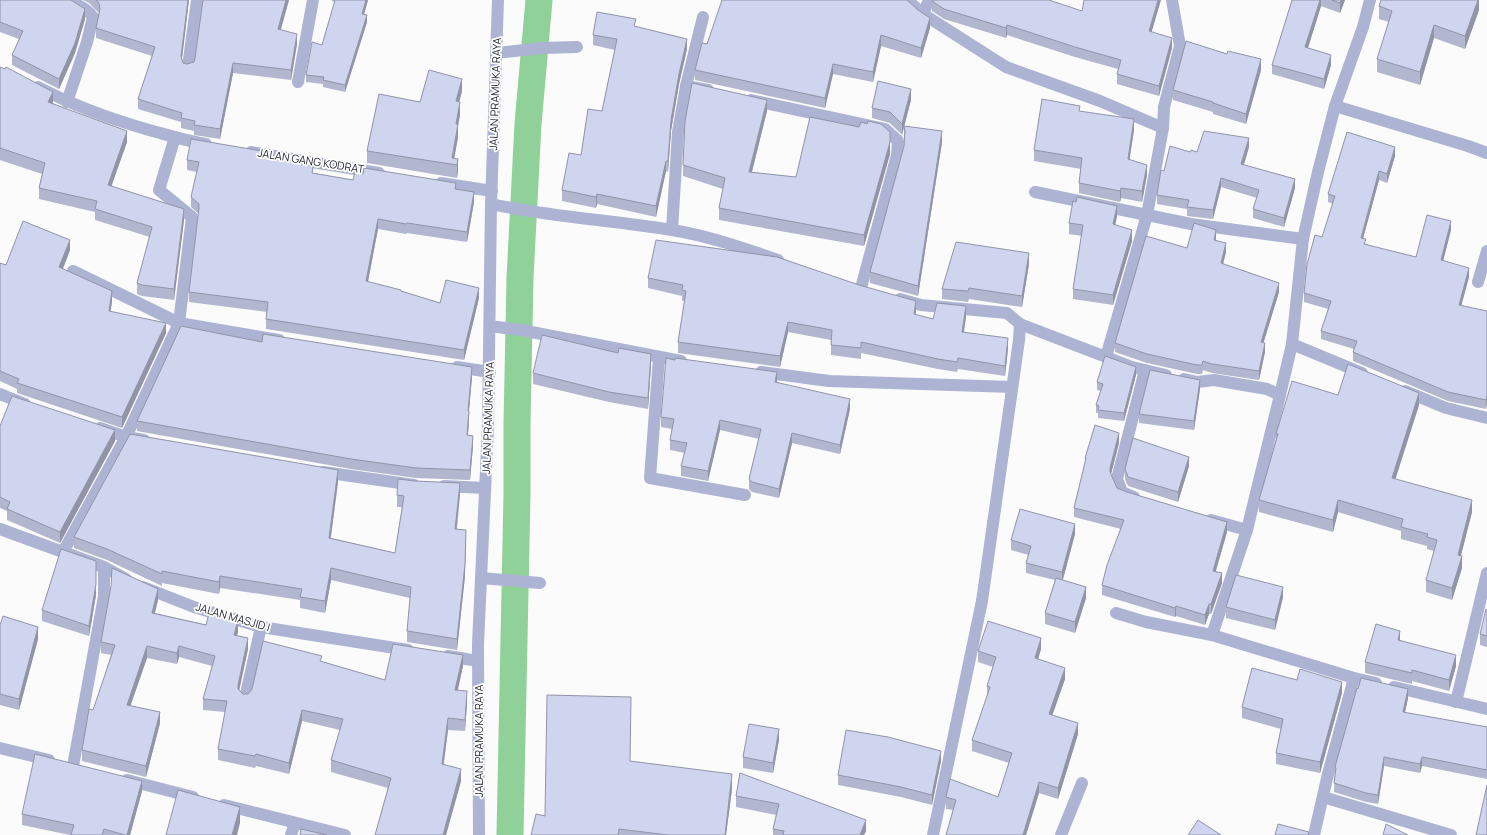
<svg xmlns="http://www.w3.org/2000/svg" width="1487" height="835" font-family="Manrope,sans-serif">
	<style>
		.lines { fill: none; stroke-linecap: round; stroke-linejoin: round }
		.canal { stroke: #8fd199; stroke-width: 27 }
		.minor { stroke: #adb3d3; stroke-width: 12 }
		.tertiary { stroke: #adb3d3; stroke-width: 12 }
		.wall { fill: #b2b6ce }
		.shaded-wall { fill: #9194a7 }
		.building { fill: #cfd4ef; stroke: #9194a7 }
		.labels { text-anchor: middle; stroke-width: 3.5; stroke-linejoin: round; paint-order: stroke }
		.street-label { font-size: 11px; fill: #262832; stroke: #fff }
	</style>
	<rect width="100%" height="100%" fill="#fbfbfb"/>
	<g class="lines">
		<polyline class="canal" points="510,835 517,494 517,424 520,278 528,124 539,0"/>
		<g class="minor">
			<polyline points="907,0 923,14 1006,67 1100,101 1163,128"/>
			<polyline points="923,14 929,0"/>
			<polyline points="496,53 542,48 577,47"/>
			<polyline points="188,67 197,0"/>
			<polyline points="298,82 313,0"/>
			<polyline points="686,86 708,90"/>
			<path d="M38 87C74 106 111 119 149 130 168 135 186 141 206 144"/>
			<polyline points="751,100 885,129 898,141 897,155 861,288"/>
			<path d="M67 102 87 42 93 17C87 8 77 5 68 0"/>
			<polyline points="1335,106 1468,146 1487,153"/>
			<polyline points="251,152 379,173"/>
			<polyline points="441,183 492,191"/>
			<polyline points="1035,192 1191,224 1303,239"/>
			<path d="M491 204C551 217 612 220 672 230 709 236 743 248 778 260"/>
			<polyline points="672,230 678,132 686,86 703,17"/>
			<polyline points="73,271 179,323 279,340"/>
			<polyline points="1478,282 1487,251"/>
			<polyline points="900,299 921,305 1007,313 1020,324 1106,357"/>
			<polyline points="490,326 521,330 681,361"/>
			<polyline points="1292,344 1362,373"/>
			<polyline points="659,358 650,478 745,495"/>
			<polyline points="457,367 490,372"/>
			<polyline points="761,372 829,381 1012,387"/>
			<polyline points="1166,375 1132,367 1106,357 1147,215 1163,128 1164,107 1180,46 1172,0"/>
			<polyline points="1184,379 1197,382 1214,380 1267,389 1280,395"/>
			<polyline points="1405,391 1446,408 1487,418"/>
			<polyline points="0,394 25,404"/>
			<polyline points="100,428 126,437 144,440"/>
			<polyline points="323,472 414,485"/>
			<polyline points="444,486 485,488"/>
			<polyline points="1134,497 1122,492 1117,479 1145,370"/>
			<polyline points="1211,520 1247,530"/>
			<polyline points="0,529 104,567 126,579"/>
			<polyline points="63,552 126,437 179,323 192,217 159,190 175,137"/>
			<polyline points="481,578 540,583"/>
			<polyline points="143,587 194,607 261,627 408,650"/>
			<polyline points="1116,613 1146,622 1212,635 1354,678 1376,683"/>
			<polyline points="1212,635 1247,530 1280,395 1292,344 1303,239 1318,172 1335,106 1363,27 1370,0"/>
			<polyline points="448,656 478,661"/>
			<polyline points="1394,687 1487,709"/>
			<polyline points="245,698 261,627"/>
			<polyline points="1456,702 1487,573"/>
			<polyline points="0,748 49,760"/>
			<polyline points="73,766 104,596 104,567"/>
			<polyline points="127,780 193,797"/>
			<polyline points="1323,797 1451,835"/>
			<polyline points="224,805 345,835"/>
			<polyline points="291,835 295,823"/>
			<polyline points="933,835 982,601 1019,340 1020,324"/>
			<polyline points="1061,835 1082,783"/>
			<polyline points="1314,835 1328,774 1354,678"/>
		</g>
		<polyline class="tertiary" points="479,835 478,644 488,426 491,204 498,0"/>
	</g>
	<g class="wall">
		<polygon points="0,0 85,19 75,53 59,89 12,65 12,55 19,39 0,32"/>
		<polygon points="83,0 189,0 182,59 183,63 187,64 194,62 289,0 281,29 297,44 291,80 233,73 220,139 194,135 194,131 181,128 181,122 138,109 138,99 152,56 96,38 96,28 99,13 89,3"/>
		<polygon points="332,0 368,0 364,15 367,22 345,92 323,87 323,84 306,82 306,75 322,45 335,2 332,1"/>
		<polygon points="1292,0 1345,0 1340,13 1321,6 1308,48 1331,65 1324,89 1272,74 1272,65"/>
		<polygon points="1479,0 1479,10 1465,49 1434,38 1420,85 1377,72 1377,59 1389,22 1379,19 1379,6"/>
		<polygon points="932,1 1082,11 1152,32 1172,48 1159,96 1117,84 1117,74 1118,69 1075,57 1007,35 1006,38 944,19 932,11"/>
		<polygon points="636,26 687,49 679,84 671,131 668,172 666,171 656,217 597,204 596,208 562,201 562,190 581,155 602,111 615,50 593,45 593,35"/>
		<polygon points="930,28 921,58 881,46 873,82 833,74 825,108 695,80 695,70 707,44"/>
		<polygon points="0,67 53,103 127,142 111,186 184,220 174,300 142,296 137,294 137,283 150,237 95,220 95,212 39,199 39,188 42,174 0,160"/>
		<polygon points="1261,70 1246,124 1213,114 1213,112 1173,100 1173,90"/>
		<polygon points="462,91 459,102 460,115 458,124 458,137 454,159 458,159 457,178 367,163 367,151 420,102"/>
		<polygon points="911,100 904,126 942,142 918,296 870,283 870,272 904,146 905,139 904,136 904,128 902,135 890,123 872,118 872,108"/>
		<polygon points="767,111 752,172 796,177 890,144 890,154 864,246 719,220 719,208 723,189 683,176 683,165"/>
		<polygon points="1080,112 1134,130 1129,160 1147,175 1142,202 1121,198 1120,202 1079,193 1079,183 1081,169 1034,161 1034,150"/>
		<polygon points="1249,147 1244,165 1295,188 1284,227 1253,218 1253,209 1257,198 1221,187 1213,219 1187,216 1187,209 1157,204 1157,195 1164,171 1190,152 1197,152"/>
		<polygon points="267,154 313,173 353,180 363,174 456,189 474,202 467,242 407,233 406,234 378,229 368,282 440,303 479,298 464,360 266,329 266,319 267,312 189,302 189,292 199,214 191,207 191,197 197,172 187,170 187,160"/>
		<polygon points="1395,156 1387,183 1379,180 1363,238 1366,245 1416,257 1451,230 1443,261 1469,277 1461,306 1487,311 1486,409 1448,401 1353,361 1353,352 1354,349 1321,339 1321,331 1328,309 1304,302 1304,293 1333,204 1328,202 1328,194"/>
		<polygon points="1117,216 1115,225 1132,241 1113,305 1073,299 1073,289 1082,236 1069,234 1069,223"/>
		<polygon points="1216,239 1216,240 1226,252 1223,264 1279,292 1263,343 1265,352 1259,380 1212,373 1203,370 1202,374 1197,374 1147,363 1115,352 1115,343 1187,248"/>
		<polygon points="70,250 63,269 112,302 110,312 166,333 122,428 17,393 17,389 0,381 0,263 6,265"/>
		<polygon points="1029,264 1022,307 969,299 968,302 942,299 942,289"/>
		<polygon points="648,278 916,311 916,315 933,319 966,317 964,332 1008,349 1005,376 958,369 957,372 938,369 861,353 861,359 831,355 831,340 788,332 780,367 678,353 678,342 685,301 682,301 682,296 648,288"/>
		<polygon points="262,342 472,377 469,411 469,421 468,435 473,446 470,480 416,478 351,469 137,431 137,421"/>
		<polygon points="618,353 651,365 648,409 609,402 533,384 533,373"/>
		<polygon points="1136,375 1124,421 1098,418 1098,413 1096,413 1096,405 1101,391 1097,390 1097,382"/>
		<polygon points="777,382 850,409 840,454 792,443 779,498 752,492 749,489 749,479 759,439 720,430 708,481 681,476 681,466 685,453 670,450 670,440 672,429 661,427 661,417"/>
		<polygon points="1200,389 1194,430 1139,423 1139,414"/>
		<polygon points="1338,395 1419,405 1395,479 1472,512 1461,555 1462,568 1452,600 1426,592 1426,580 1434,551 1427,549 1427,546 1401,539 1401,531 1338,512 1333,532 1259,512 1259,500 1276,439 1276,434"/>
		<polygon points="0,426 115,441 60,543 7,520 7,511 0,508"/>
		<polygon points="1119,443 1111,474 1117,488 1227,532 1216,571 1222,583 1211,614 1209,614 1205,625 1176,616 1175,617 1102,595 1102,585 1121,529 1074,517 1074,508 1085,464 1085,458"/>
		<polygon points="1189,466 1178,502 1128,486 1125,479 1125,469"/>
		<polygon points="338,482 331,538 395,553 402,507 397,507 397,495 460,494 457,530 465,576 457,650 407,642 407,631 410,598 331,580 325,613 300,608 300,600 220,588 219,594 162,583 162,586 107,560 74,548 74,537"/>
		<polygon points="1075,534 1063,580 1086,598 1075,633 1045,624 1045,613 1055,580 1026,573 1026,563 1029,555 1011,550 1011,540"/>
		<polygon points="96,595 89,636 42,621 42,610"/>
		<polygon points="1283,597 1275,630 1226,618 1226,607"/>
		<polygon points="158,600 155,613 238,632 237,635 248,649 239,690 243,694 248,694 322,662 385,680 463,666 458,690 467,702 465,731 448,730 444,764 461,781 446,835 375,835 388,788 331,772 331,760 340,730 302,721 289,774 256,766 255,768 218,760 218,749 225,712 203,710 203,699 212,666 179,657 177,664 147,658 130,706 160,723 146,777 82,761 82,750 111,655 101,653 101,642"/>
		<polygon points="1487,610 1487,647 1480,645 1480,634"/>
		<polygon points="0,625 38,639 19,710 0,705"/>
		<polygon points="1400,640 1456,666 1449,691 1412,681 1412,684 1365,673 1365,662"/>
		<polygon points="1041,649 1038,659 1065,679 1052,715 1078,734 1058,799 1039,793 1026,835 946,835 953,810 946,809 946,797 998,797 1009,763 972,751 972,740 987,698 987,686 993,667 978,662 978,651"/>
		<polygon points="1358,689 1408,698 1405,713 1487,727 1487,779 1422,766 1420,773 1384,766 1378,804 1366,802 1334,792 1335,767"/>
		<polygon points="1342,693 1320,773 1276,764 1276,753 1281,729 1242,718 1242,707"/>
		<polygon points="779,740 773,773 743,768 743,757"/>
		<polygon points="631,761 732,789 726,835 531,835 545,816"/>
		<polygon points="941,761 932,805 901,797 838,785 838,775"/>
		<polygon points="740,773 866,831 864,835 773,835 773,829 776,815 736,807 736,796"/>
		<polygon points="142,791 130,835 70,835 22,825 22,814"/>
	</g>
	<g class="shaded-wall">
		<polygon points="188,0 189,0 181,66 181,56"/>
		<polygon points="286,0 289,0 278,39 278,29"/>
		<polygon points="366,0 368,0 362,21 362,14"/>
		<polygon points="1158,0 1161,0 1149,41 1149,31"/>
		<polygon points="1320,0 1321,0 1321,6 1305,57 1305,47"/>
		<polygon points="1341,0 1345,0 1340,13 1340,3"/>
		<polygon points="1478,0 1479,0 1479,10 1465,49 1465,36"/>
		<polygon points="85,9 85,19 75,53 59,89 59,79"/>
		<polygon points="367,15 367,22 345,92 345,85"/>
		<polygon points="930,18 930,28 921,58 921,48"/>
		<polygon points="1007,25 1007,35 1006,38 1006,28"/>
		<polygon points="1434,25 1434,38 1420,85 1420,72"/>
		<polygon points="297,34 297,44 291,80 291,70"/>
		<polygon points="881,35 881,46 873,82 873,72"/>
		<polygon points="1172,38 1172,48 1159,96 1159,86"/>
		<polygon points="687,39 687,49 679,84 671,131 668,172 668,161 671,120 679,74"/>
		<polygon points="1331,55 1331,65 1324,89 1324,79"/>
		<polygon points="1261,59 1261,70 1246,124 1246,114"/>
		<polygon points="233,63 233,73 220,139 220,129"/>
		<polygon points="833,64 833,74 825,108 825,98"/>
		<polygon points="462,79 462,91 456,114 456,101"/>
		<polygon points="911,89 911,100 904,127 904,126 902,135 902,124"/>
		<polygon points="53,92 53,103 48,113 48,102"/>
		<polygon points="767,100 767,111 749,183 749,172"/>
		<polygon points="460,102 460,115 456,136 456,124"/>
		<polygon points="1134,119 1134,130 1128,170 1128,159"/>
		<polygon points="458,124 458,137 453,165 452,158"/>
		<polygon points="127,131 127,142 108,196 108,185"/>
		<polygon points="942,131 942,142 918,296 918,286"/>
		<polygon points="890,132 890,154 864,246 864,235"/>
		<polygon points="1249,138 1249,147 1241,173 1241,164"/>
		<polygon points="1395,147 1395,156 1387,183 1387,174"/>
		<polygon points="458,159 458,172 457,178 457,165"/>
		<polygon points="666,161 666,171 656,217 656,206"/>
		<polygon points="1147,165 1147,175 1142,202 1142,191"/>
		<polygon points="1379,171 1379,180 1361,246 1361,238"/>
		<polygon points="1221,178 1221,187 1213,219 1213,210"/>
		<polygon points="1295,179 1295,188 1284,227 1284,218"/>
		<polygon points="1121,188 1121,198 1120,202 1120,191"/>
		<polygon points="474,192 474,202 467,242 467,232"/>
		<polygon points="597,194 597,204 596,208 596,197"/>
		<polygon points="1117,206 1117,216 1113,235 1113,224"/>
		<polygon points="184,209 184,220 174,300 174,289"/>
		<polygon points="378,219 378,229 366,291 366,281"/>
		<polygon points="1451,221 1451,230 1441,269 1441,260"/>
		<polygon points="1132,230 1132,241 1113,305 1113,295"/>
		<polygon points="1216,230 1216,239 1214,249 1214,240"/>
		<polygon points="70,240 70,250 59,278 59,267"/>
		<polygon points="1226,243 1226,252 1221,272 1221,263"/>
		<polygon points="1029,253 1029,264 1022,307 1022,296"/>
		<polygon points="1469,268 1469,277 1459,314 1459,305"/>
		<polygon points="1279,283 1279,292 1261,351 1261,342"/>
		<polygon points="479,288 479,298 464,360 464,350"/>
		<polygon points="112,291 112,302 109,322 109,311"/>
		<polygon points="916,301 916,311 914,325 914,314"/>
		<polygon points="966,306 966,317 962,342 962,332"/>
		<polygon points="788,322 788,332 780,367 780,356"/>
		<polygon points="166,323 166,333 122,428 122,417"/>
		<polygon points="1008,338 1008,349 1005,376 1005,366"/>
		<polygon points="1265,343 1265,352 1259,380 1259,371"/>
		<polygon points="651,354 651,365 648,409 648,398"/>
		<polygon points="472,367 472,377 468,421 468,411"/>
		<polygon points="1136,367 1136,375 1124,421 1124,413"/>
		<polygon points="777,372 777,382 775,391 775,382"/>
		<polygon points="1200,380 1200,389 1194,430 1194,421"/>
		<polygon points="1419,393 1419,405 1392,490 1392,478"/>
		<polygon points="1487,395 1487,404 1486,409 1486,400"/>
		<polygon points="850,399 850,409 840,454 840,445"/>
		<polygon points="469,411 469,421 467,445 467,435"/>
		<polygon points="720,420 720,430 708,481 708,471"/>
		<polygon points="115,430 115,441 60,543 60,532"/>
		<polygon points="792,433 792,443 779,498 779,489"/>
		<polygon points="1119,433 1119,443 1110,478 1110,468"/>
		<polygon points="473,436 473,446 470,480 470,470"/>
		<polygon points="1189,457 1189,466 1178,502 1178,492"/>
		<polygon points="338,470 338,482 329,549 329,538"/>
		<polygon points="460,483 460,494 455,541 455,529"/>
		<polygon points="1338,500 1338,512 1333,532 1333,520"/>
		<polygon points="1472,500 1472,512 1458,567 1458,555"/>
		<polygon points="1227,522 1227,532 1213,580 1213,571"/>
		<polygon points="1075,524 1075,534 1062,582 1062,572"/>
		<polygon points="466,530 465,576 457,650 457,639"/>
		<polygon points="1462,556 1462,568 1452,600 1452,588"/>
		<polygon points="331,568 331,580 325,613 325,601"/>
		<polygon points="1222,573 1222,583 1211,614 1211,604"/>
		<polygon points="220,576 220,588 219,594 219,582"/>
		<polygon points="96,584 96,595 89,636 89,626"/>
		<polygon points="1086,587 1086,598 1075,633 1075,622"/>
		<polygon points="1283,587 1283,597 1275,630 1275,620"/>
		<polygon points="158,589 158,600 152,624 152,613"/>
		<polygon points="1209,604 1209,614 1205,625 1205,615"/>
		<polygon points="1176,606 1176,616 1175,617 1175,608"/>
		<polygon points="238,620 238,632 234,646 234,635"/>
		<polygon points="38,627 38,639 19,710 19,699"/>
		<polygon points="1400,631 1400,641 1398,640"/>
		<polygon points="248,638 248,649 238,696 238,685"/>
		<polygon points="1041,638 1041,649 1035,669 1035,658"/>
		<polygon points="147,646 147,658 127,716 127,705"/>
		<polygon points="179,646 179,657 177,664 177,653"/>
		<polygon points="463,655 463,666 455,701 455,690"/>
		<polygon points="1456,655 1456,666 1449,691 1449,680"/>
		<polygon points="1065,668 1065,679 1049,725 1049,714"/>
		<polygon points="1342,682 1342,693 1320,773 1320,762"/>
		<polygon points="1408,689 1408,698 1403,721 1403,712"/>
		<polygon points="467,691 467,702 465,731 465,720"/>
		<polygon points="302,710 302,721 289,774 289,763"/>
		<polygon points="160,712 160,723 146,777 146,766"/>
		<polygon points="448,718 448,730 442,775 442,764"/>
		<polygon points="1078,723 1078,734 1058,799 1058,788"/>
		<polygon points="779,729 779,740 773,773 773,763"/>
		<polygon points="941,751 941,761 932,805 932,795"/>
		<polygon points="1384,757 1384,766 1378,804 1378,795"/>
		<polygon points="1422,757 1422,766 1420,773 1420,764"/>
		<polygon points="461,769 461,781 446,835 443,835"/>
		<polygon points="732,774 732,789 726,835 725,835"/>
		<polygon points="142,781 142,791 130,835 127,835"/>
		<polygon points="1039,782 1039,793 1026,835 1023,835"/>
		<polygon points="240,807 240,823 237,835 232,835"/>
		<polygon points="866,820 866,831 864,835 860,835"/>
	</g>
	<g class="building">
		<polygon points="0,0 71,0 85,9 75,43 59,79 12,55 23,31 0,22"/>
		<polygon points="96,0 188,0 181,56 183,63 187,64 194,62 195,58 203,0 286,0 278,29 297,34 291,70 233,63 220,129 194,125 195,121 181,118 182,113 138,99 155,47 96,28 100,9 99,3"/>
		<polygon points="335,0 366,0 362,14 367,15 345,85 323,80 324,77 306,75 312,42 322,45"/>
		<polygon points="722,0 907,0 918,10 930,18 921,48 881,35 873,72 833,64 825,98 695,70 702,43 707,44"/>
		<polygon points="933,0 1049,0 1082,11 1084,0 1158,0 1149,31 1172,38 1159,86 1117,74 1121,60 1075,47 1007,25 1006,28 944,9 932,1"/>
		<polygon points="1292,0 1320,0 1305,47 1331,55 1324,79 1272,65"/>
		<polygon points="1332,0 1341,0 1340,3"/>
		<polygon points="1381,0 1478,0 1465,36 1434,25 1420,72 1377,59 1392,11 1379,6"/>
		<polygon points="597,12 636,19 634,26 687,39 679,74 671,120 668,161 666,161 656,206 597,194 596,197 562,190 569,153 581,155 588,109 602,111 617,39 593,35"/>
		<polygon points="1186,41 1227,54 1228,51 1261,59 1246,114 1213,103 1213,102 1173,90"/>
		<polygon points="0,67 5,69 6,67 53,92 48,102 127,131 108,185 184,209 174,289 142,285 137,283 152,227 95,209 97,201 39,188 45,163 0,148"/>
		<polygon points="429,70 462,79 456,101 460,102 456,124 458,124 452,158 458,159 457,165 367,151 379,94 420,102"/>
		<polygon points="878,81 911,89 902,124 890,112 872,108"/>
		<polygon points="692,83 767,100 749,172 796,177 810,117 859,127 861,122 867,124 868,121 881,124 890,132 890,142 864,235 719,208 725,178 683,165 685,121"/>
		<polygon points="1042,99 1080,106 1079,111 1134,119 1128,159 1147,165 1142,191 1121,188 1120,191 1079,183 1082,158 1034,150"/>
		<polygon points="904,126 942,131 918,286 870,272 904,146 905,131"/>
		<polygon points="1204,131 1249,138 1241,164 1295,179 1284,218 1253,209 1259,190 1221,178 1213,210 1187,207 1189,200 1157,195 1161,170 1164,171 1170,146 1190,152 1191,150 1197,152"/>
		<polygon points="1347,132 1395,147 1387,174 1379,171 1361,238 1366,239 1364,244 1416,257 1427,215 1451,221 1441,260 1469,268 1459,305 1487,311 1487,395 1486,400 1448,392 1353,352 1357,341 1321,331 1331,301 1304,293 1307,264 1315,235 1322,237 1335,196 1328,194"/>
		<polygon points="191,139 262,151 267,153 267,154 313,167 312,173 353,180 355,172 363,174 364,168 456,183 455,189 474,192 467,232 407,223 406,224 378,219 366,281 401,290 401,291 440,303 446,280 479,288 464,350 266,319 268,302 189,292 199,208 199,204 191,197 199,162 187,160"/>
		<polygon points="1077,197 1117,206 1113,224 1132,230 1113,295 1073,289 1083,225 1069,223 1073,201 1076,202"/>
		<polygon points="23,221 70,240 59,267 112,291 109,311 166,323 122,417 17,383 19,379 0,371 0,263 6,265"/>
		<polygon points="1194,223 1216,230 1214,240 1226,243 1221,263 1279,283 1261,342 1265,343 1259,371 1212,364 1203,361 1202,365 1197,365 1147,354 1115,343 1146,236 1187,248"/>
		<polygon points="656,240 777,257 859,285 916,301 914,314 933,319 937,303 966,306 962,332 1008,338 1005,366 958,358 957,362 938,359 861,342 861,348 831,345 832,330 788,322 780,356 678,342 686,291 682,290 683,285 648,278"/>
		<polygon points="956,242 1029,253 1022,296 969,288 968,291 942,289"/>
		<polygon points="181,326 262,342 263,334 472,367 468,411 469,411 467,435 473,436 470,470 416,468 351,459 137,421"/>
		<polygon points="542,335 618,353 619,348 651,354 648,398 609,392 533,373"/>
		<polygon points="1105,356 1136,367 1124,413 1098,410 1099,406 1096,405 1103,384 1097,382"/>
		<polygon points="666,358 675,360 675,358 777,372 775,382 850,399 840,445 792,433 779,489 752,482 749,479 761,429 720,420 708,471 681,466 687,443 670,440 674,419 661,417"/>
		<polygon points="1348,364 1419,393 1392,478 1472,500 1458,555 1462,556 1452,588 1426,580 1437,540 1427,537 1428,534 1401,527 1403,519 1338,500 1333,520 1259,500 1278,434 1276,434 1292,381 1338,395"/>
		<polygon points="1150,370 1200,380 1194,421 1139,414"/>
		<polygon points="12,396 115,430 60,532 7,509 10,502 0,497 0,426"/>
		<polygon points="1095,425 1119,433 1110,468 1110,472 1117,488 1127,492 1227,522 1213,571 1222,573 1211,604 1209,604 1205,615 1176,606 1175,608 1102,585 1107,565 1124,520 1074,508 1086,458 1085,458"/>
		<polygon points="130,434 338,470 329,538 395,553 404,496 397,495 398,479 415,481 460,483 455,529 466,530 465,564 457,639 407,631 411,587 331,568 325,601 300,597 302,589 220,576 219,582 162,571 162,574 107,549 74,537"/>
		<polygon points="1133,438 1189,457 1178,492 1128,477 1125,469"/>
		<polygon points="1020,509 1075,524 1062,572 1026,563 1031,546 1011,540"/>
		<polygon points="61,549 96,561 96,584 89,626 42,610"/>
		<polygon points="112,568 158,589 152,613 206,625 209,613 238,620 234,635 248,638 238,685 238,689 243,694 248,694 252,689 263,641 322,656 320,661 385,680 393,644 463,655 455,690 467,691 465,720 448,718 442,764 461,769 443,835 375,835 391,778 331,760 343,719 302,710 289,763 256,754 255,756 218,749 227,701 203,699 215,656 179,646 177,653 147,646 127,705 160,712 146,766 82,750 89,709 93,710 115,645 101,642 111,586"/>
		<polygon points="1236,575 1283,587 1275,620 1226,607"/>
		<polygon points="1056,578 1086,587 1075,622 1045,613"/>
		<polygon points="1486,609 1487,610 1487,636 1480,634"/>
		<polygon points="3,616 38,627 19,699 0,694 0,625"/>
		<polygon points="988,621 1041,638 1035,658 1065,668 1049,714 1078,723 1058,788 1039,782 1023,835 946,835 956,800 946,797 950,779 998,797 1012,753 972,740 990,687 987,686 996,657 978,651"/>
		<polygon points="1376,624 1400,631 1398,640 1456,655 1449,680 1412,670 1412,673 1365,662"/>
		<polygon points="1252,668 1297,680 1300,669 1342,682 1320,762 1276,753 1283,719 1242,707"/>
		<polygon points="1361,678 1408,689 1403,712 1487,727 1487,770 1422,757 1420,764 1384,757 1378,795 1366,793 1334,783 1336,768 1335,767 1357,688 1358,689"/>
		<polygon points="547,695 631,697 630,761 732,774 725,835 668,835 619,829 618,835 531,835 536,814 545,816"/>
		<polygon points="749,724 779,729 773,763 743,757"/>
		<polygon points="846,730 888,737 941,751 932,795 901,787 838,775"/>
		<polygon points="35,754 142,781 127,835 125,835 104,829 102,835 71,835 74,825 22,814"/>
		<polygon points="740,773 866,820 860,835 783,835 784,831 773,829 779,804 736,796"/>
		<polygon points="1487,785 1487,835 1476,835"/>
		<polygon points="178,790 240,807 232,835 166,835"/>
		<polygon points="1198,820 1221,835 1188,835"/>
		<polygon points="1278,824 1309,832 1308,835 1275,835"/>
		<polygon points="1386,824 1408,835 1383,835"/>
		<polygon points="301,829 327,835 300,835"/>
	</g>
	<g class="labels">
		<g class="street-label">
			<text transform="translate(495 94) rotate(-88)" y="4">JALAN PRAMUKA RAYA</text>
			<text transform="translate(311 161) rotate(9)" y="4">JALAN GANG KODRAT</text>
			<text transform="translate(488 418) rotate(-88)" y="4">JALAN PRAMUKA RAYA</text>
			<text transform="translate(233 617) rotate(16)" y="4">JALAN MASJID I</text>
			<text transform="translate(479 741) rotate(-90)" y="4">JALAN PRAMUKA RAYA</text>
		</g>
	</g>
</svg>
